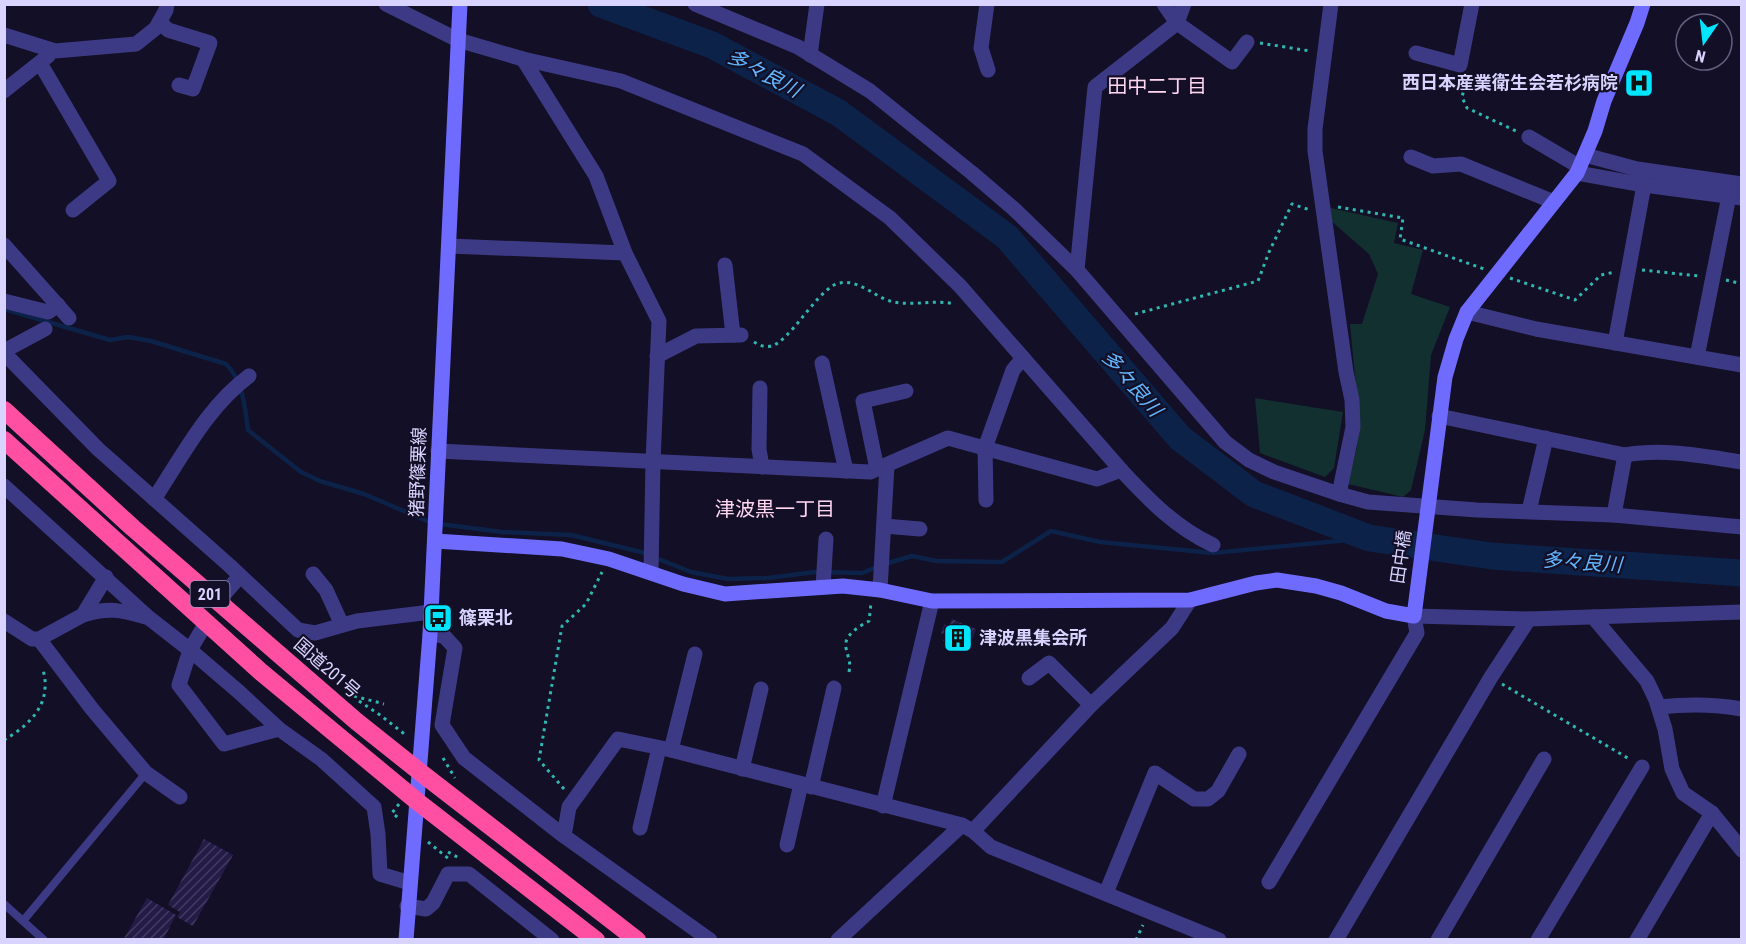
<svg xmlns="http://www.w3.org/2000/svg" width="1746" height="944" font-family="'Roboto Condensed','Noto Sans JP',sans-serif">
	<style>
		.green { fill: #12302f }
		.lines { fill: none; stroke-linecap: round; stroke-linejoin: round }
		.stream { stroke: #0c2248; stroke-width: 4.5 }
		.river { stroke: #0c2248; stroke-width: 27 }
		.building { fill: url(#building-hatch) }
		.path { stroke: #2fb8b0; stroke-width: 3; stroke-dasharray: 3 4.5; stroke-linecap: butt }
		.lane { stroke: #3d3a85; stroke-width: 8 }
		.street { stroke: #3d3a85; stroke-width: 15 }
		.secondary { stroke: #6f6bff; stroke-width: 15 }
		.highway { stroke: #ff4fa3; stroke-width: 18 }
		.labels { text-anchor: middle; stroke-width: 4.5; stroke-linejoin: round; paint-order: stroke }
		.shield { fill: #130f26; stroke: #9e99be; stroke-width: 1.5 }
		.shield-label { font-size: 16px; font-weight: bold; fill: #d9d4ff }
		.poi-label { font-size: 18px; font-weight: bold; fill: #d9d4ff; stroke: #130f26; text-anchor: start }
		.street-label { font-size: 18px; fill: #d9d4ff; stroke: #130f26 }
		.water-label { font-size: 20px; font-style: italic; fill: #62b6ff; stroke: #130f26 }
		.neighbourhood-label { font-size: 20px; fill: #ffd6f0; stroke: #130f26 }
	</style>
	<defs>
		<pattern id="building-hatch" width="6" height="6" patternUnits="userSpaceOnUse" patternTransform="scale(1.5)"><rect width="6" height="6" fill="#241b47"/><path d="M-1 1l2-2M0 6l6-6M5 7l2-2" fill="none" stroke="#433b63"/></pattern>
	</defs>
	<rect width="100%" height="100%" fill="#130f26"/>
	<g class="green">
		<polygon points="1331,208 1398,223 1394,243 1423,250 1411,294 1450,307 1431,355 1425,430 1411,490 1403,497 1348,484 1357,447 1359,418 1350,324 1362,324 1378,274 1369,254 1330,220"/>
		<polygon points="1255,398 1343,412 1334,468 1325,477 1260,453"/>
	</g>
	<g class="lines">
		<g class="stream">
			<path d="M4 309 110 340 128 337 151 341 226 364C243 381 245 407 248 430L301 472 320 481 364 494 432 523 502 532 571 535 641 552 691 572 728 579 768 578 815 572 862 573 877 567"/>
			<polyline points="885,564 912,556 937,561 1002,562 1051,531 1100,542 1213,553 1369,538"/>
		</g>
		<polyline class="river" points="601,4 712,45 839,113 1007,237 1180,438 1254,494 1369,538 1491,556 1742,573"/>
	</g>
	<g class="building">
		<polygon points="952,619 976,629 968,650 943,641 946,635 941,633 944,624 949,626"/>
		<polygon points="204,839 233,855 193,926 177,917 180,912 168,905"/>
		<polygon points="147,898 176,915 163,940 123,940"/>
	</g>
	<g class="lines">
		<g class="path">
			<polyline points="1260,43 1310,51"/>
			<polyline points="1467,78 1462,97 1467,108 1516,131"/>
			<polyline points="1338,207 1403,218 1400,239 1484,269"/>
			<polyline points="1642,270 1699,276"/>
			<polyline points="1510,278 1575,300 1601,275 1615,272"/>
			<polyline points="1726,280 1742,284"/>
			<polyline points="1135,314 1258,281 1269,252 1292,204 1310,210"/>
			<path d="M754 342C759 345 765 348 771 346 789 342 813 297 834 285 854 275 873 296 890 301 911 307 934 299 955 304"/>
			<path d="M849 672C851 661 848 658 846 648 843 635 860 626 869 621L871 603"/>
			<polyline points="1502,684 1631,760"/>
			<polyline points="354,696 384,704"/>
			<polyline points="359,701 380,715 407,736"/>
			<path d="M4 740C23 729 44 712 45 688 46 682 44 675 43 668"/>
			<polyline points="443,758 455,778"/>
			<polyline points="564,789 539,760 562,626 586,604 602,572"/>
			<polyline points="399,804 392,813 400,819"/>
			<polyline points="428,842 449,859"/>
			<polyline points="448,852 459,858"/>
			<polyline points="1136,940 1143,925"/>
		</g>
		<g class="lane">
			<polyline points="4,904 44,940"/>
			<polyline points="23,921 146,773"/>
		</g>
		<g class="street">
			<polyline points="386,4 458,40 523,59 621,81 803,154 890,218 960,286 1023,358"/>
			<polyline points="695,4 798,47 870,91 972,173 1014,209 1077,270 1225,442 1249,460 1274,472 1339,494 1368,502 1477,510 1614,515 1742,527"/>
			<polyline points="987,4 981,48 988,70"/>
			<polyline points="1184,4 1177,23 1232,62 1247,42"/>
			<polyline points="1331,4 1315,129 1315,151 1346,372 1352,400 1353,427 1339,494"/>
			<polyline points="160,22 168,30 210,43 193,89 179,85"/>
			<polyline points="4,35 55,51 136,44 156,28 166,10 167,4"/>
			<polyline points="1416,53 1460,65 1472,4"/>
			<polyline points="810,55 817,4"/>
			<polyline points="40,63 109,181 73,210"/>
			<polyline points="4,91 48,56"/>
			<polyline points="1529,137 1580,167"/>
			<polyline points="1585,155 1637,169 1742,184"/>
			<polyline points="1411,157 1433,166 1461,164 1554,202"/>
			<polyline points="1577,173 1644,185 1742,198"/>
			<polyline points="4,245 69,318"/>
			<polyline points="449,246 625,253 596,176 523,59"/>
			<polyline points="625,253 659,321 653,462 651,572"/>
			<polyline points="725,265 733,335"/>
			<polyline points="1077,270 1095,87 1177,23 1164,4"/>
			<polyline points="4,301 48,312 58,305"/>
			<polyline points="1467,312 1536,329 1742,365"/>
			<polyline points="1615,343 1644,185"/>
			<polyline points="4,351 45,329"/>
			<polyline points="4,353 98,449 230,566 298,630 315,633 357,621 431,612"/>
			<polyline points="657,356 696,336 741,335"/>
			<polyline points="1697,357 1729,196"/>
			<polyline points="822,363 846,471"/>
			<polyline points="760,388 759,449 762,467"/>
			<path d="M1439 416 1625 455C1664 448 1702 456 1742 462"/>
			<polyline points="438,451 870,472 948,438 1097,479 1121,470 1023,358 1013,370 985,448 986,500"/>
			<polyline points="877,469 863,401 906,391"/>
			<path d="M1121 470C1149 500 1176 528 1213 545"/>
			<polyline points="4,486 149,618 190,650 239,692 279,729 321,759 374,807 378,834 380,874 410,883"/>
			<path d="M154 499C182 457 207 407 249 376"/>
			<polyline points="1529,511 1546,438"/>
			<polyline points="1614,515 1625,455"/>
			<polyline points="884,526 920,529"/>
			<polyline points="313,574 326,590 342,625"/>
			<polyline points="823,587 826,539"/>
			<polyline points="880,590 887,465"/>
			<polyline points="218,601 240,576"/>
			<path d="M83 615C109 607 120 610 146 617"/>
			<polyline points="1593,617 1647,681 1656,700 1665,729 1672,769 1683,793 1712,813 1742,850"/>
			<polyline points="4,621 32,639 39,639 83,615 106,577"/>
			<polyline points="206,623 190,650 179,685 224,744 279,729"/>
			<polyline points="430,634 444,636 455,648 442,725 464,758 564,836 710,940"/>
			<polyline points="39,639 92,709 146,773 180,797"/>
			<polyline points="1029,678 1049,663 1091,705"/>
			<path d="M1659 707C1687 704 1714 704 1742 709"/>
			<polyline points="671,750 695,654"/>
			<polyline points="742,769 761,689"/>
			<polyline points="811,787 834,688"/>
			<polyline points="883,806 932,601"/>
			<polyline points="640,828 659,748"/>
			<polyline points="973,831 1091,705 1172,628 1190,600"/>
			<polyline points="564,836 569,807 618,739 671,750 962,825 973,831 991,847 1219,940"/>
			<polyline points="787,845 801,784"/>
			<polyline points="1269,882 1417,633 1414,616 1529,619 1742,612"/>
			<polyline points="1106,893 1155,773 1194,799 1208,799 1218,791 1239,754"/>
			<polyline points="407,906 426,909 433,903 448,874 469,874 552,940"/>
			<polyline points="838,940 962,825"/>
			<polyline points="1336,940 1491,677 1529,619"/>
			<polyline points="1438,940 1544,759"/>
			<polyline points="1538,940 1642,767"/>
			<polyline points="1637,940 1712,813"/>
		</g>
		<g class="secondary">
			<polyline points="435,541 562,549 609,559 683,584 725,594 843,586 880,590 932,601 1190,600 1256,583 1277,580 1316,586 1341,593 1386,611 1414,616 1445,377 1456,339 1467,312 1577,173 1595,131 1604,101 1637,23 1643,4"/>
			<polyline points="406,940 430,634 460,4"/>
		</g>
		<g class="highway">
			<polyline points="4,410 133,528 356,721 420,772 637,940"/>
			<polyline points="4,440 261,672 418,802 596,940"/>
		</g>
	</g>
	<defs>
		<g id="hospital-square" transform="scale(1.5)"><rect x="-9" y="-9" width="18" height="18" rx="4" fill="#00e5ff" stroke="#130f26"/><path d="M-5-5h3v3.5h4V-5h3V5h-3V1.5h-4V5h-3Z" fill="#111"/></g>
		<g id="bus-square" transform="scale(1.5)"><rect x="-9" y="-9" width="18" height="18" rx="4" fill="#00e5ff" stroke="#130f26"/><path d="M-5-6H5V4H4V6H2V4H-2V6H-4V4H-5ZM-3.5-4V0h7V-4ZM-3.5 1.2v1.5H-2V1.2ZM2 1.2v1.5H3.5V1.2Z" fill="#111"/></g>
		<g id="building-square" transform="scale(1.5)"><rect x="-9" y="-9" width="18" height="18" rx="4" fill="#00e5ff" stroke="#130f26"/><path d="M-4-6H4V6H1V3H-1V6H-4ZM-2.5-4.3h1.7v1.8h-1.7ZM.8-4.3h1.7v1.8H.8ZM-2.5-1h1.7V.8h-1.7ZM.8-1h1.7V.8H.8Z" fill="#111"/></g>
	</defs>
	<g fill-rule="evenodd">
		<use href="#hospital-square" x="1639" y="83"/>
		<use href="#bus-square" x="438" y="618"/>
		<use href="#building-square" x="958" y="638"/>
	</g>
	<g class="labels">
		<rect class="shield" x="190.5" y="581" width="39" height="26" rx="4.5"/>
		<g class="shield-label">
			<text x="210" y="600">201</text>
		</g>
		<g class="poi-label">
			<text x="1618" y="89" text-anchor="end">西日本産業衛生会若杉病院</text>
			<text x="459" y="624">篠栗北</text>
			<text x="979" y="644">津波黒集会所</text>
		</g>
		<g class="street-label">
			<text transform="translate(418 472) rotate(-88)" y="6">猪野篠栗線</text>
			<text transform="translate(1401 557) rotate(-82)" y="6">田中橋</text>
			<text transform="translate(327 668) rotate(41)" y="6">国道201号</text>
		</g>
		<g class="water-label">
			<text transform="translate(764 73) rotate(28)" y="7">多々良川</text>
			<text transform="translate(1132 383) rotate(49)" y="7">多々良川</text>
			<text transform="translate(1582 562) rotate(4)" y="7">多々良川</text>
		</g>
		<g class="neighbourhood-label">
			<text x="1157" y="93">田中二丁目</text>
			<text x="775" y="516">津波黒一丁目</text>
		</g>
	</g>
	<rect width="1746" height="944" fill="none" stroke="#d9d4ff" stroke-width="12"/>
	<g transform="translate(1704 42) rotate(194)"><circle r="28" fill="#130f26" stroke="#625e7d" stroke-width="1.5"/>
	<path d="M0-4.5L10 22L0 15L-10 22Z" fill="#00e5ff"/>
	<text y="-9" font-size="16" font-weight="bold" text-anchor="middle" fill="#d9d4ff">N</text>
	</g>
</svg>
